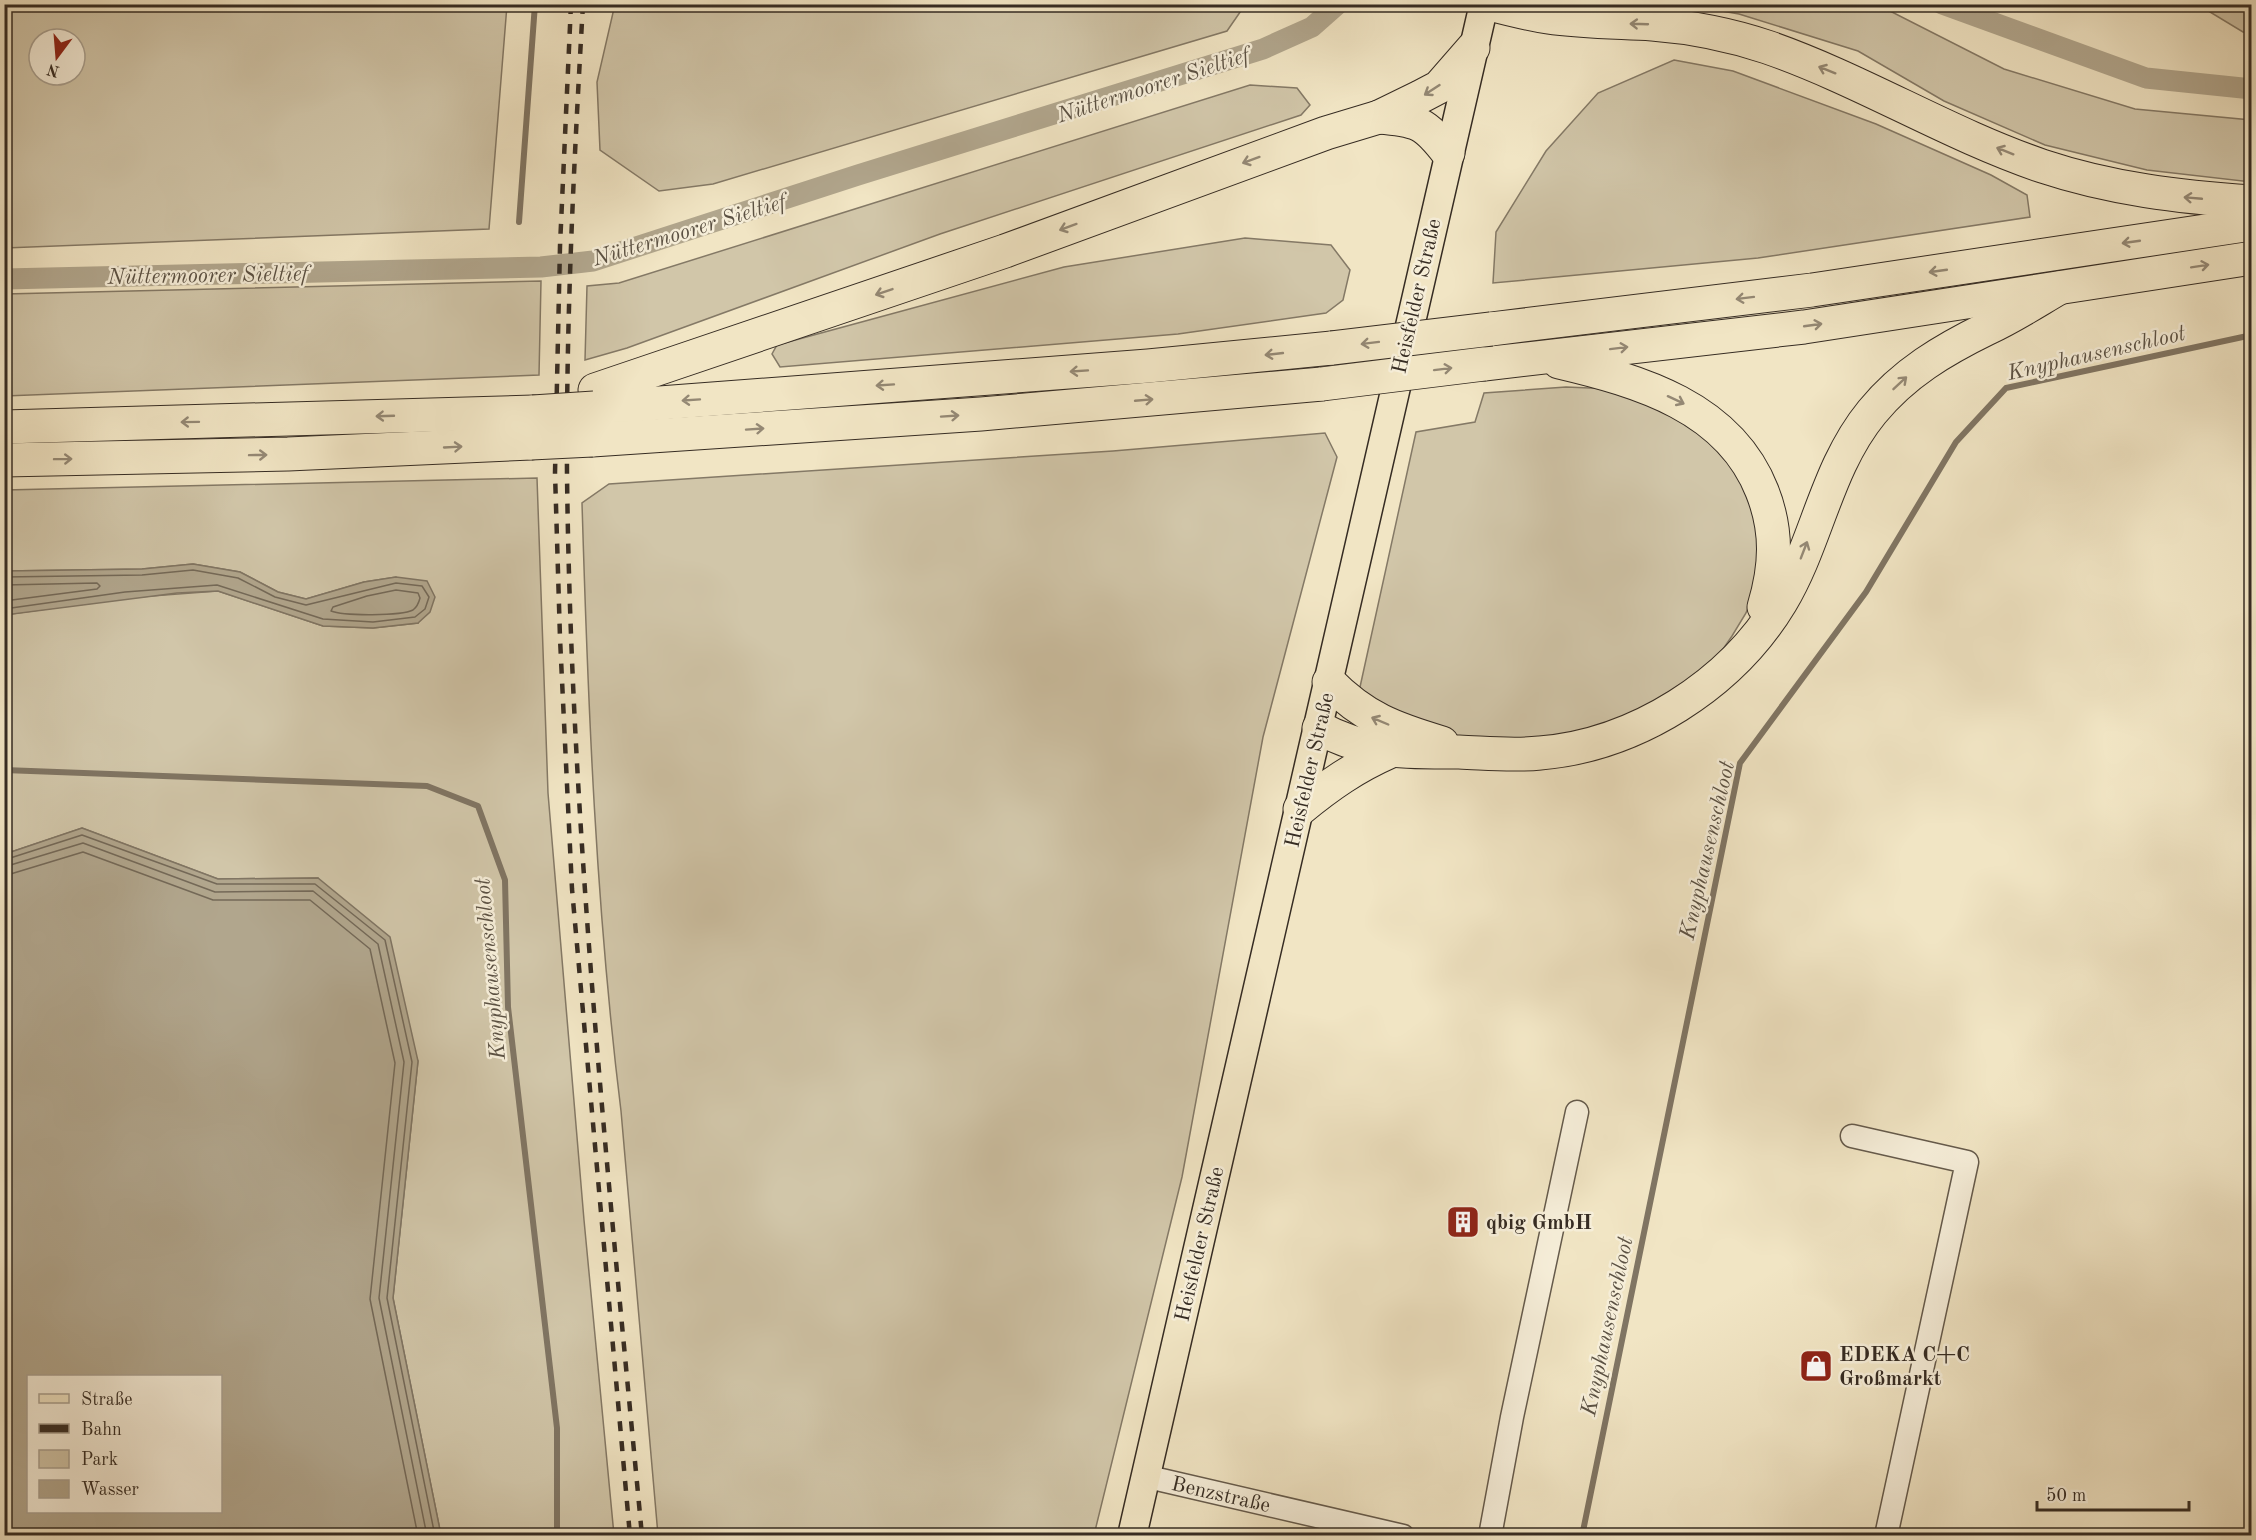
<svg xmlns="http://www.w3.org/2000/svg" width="2256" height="1540" font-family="'Old Standard TT',serif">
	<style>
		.green { fill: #d1c6a9; stroke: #847966; stroke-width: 1.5; fill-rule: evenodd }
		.water { fill: #b1a68d; stroke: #807563; stroke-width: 1.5; fill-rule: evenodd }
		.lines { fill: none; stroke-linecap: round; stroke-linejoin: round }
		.shore { stroke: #746958; stroke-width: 1.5 }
		.stream { stroke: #807563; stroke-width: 6 }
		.canal { stroke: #b1a68d; stroke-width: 21 }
		.minor-casing { stroke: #655a4b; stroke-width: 25 }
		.major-casing { stroke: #362c23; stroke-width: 31 }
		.highway-casing { stroke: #362c23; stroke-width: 35 }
		.minor { stroke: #f6eed9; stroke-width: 22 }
		.major { stroke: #f1e5c4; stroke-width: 28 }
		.highway { stroke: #f1e5c4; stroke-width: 33 }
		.rail { stroke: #362c23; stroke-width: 4.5; stroke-dasharray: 10 10; stroke-linecap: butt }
		.highway-bridge-casing { stroke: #362c23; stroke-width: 35; stroke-linecap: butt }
		.highway-bridge { stroke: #f1e5c4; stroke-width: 33 }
		.oneway { stroke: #948874 }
		.labels { text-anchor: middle; stroke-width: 5; stroke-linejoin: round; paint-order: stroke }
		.street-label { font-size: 21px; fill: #362c23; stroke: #f6eed9 }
		.poi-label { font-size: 21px; font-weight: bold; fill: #362c23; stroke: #f6eed9; text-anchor: start }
		.water-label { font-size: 22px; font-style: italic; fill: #5b5143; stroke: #f6eed9 }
	</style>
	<rect width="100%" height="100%" fill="#f1e5c4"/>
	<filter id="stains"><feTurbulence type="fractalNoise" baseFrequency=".00333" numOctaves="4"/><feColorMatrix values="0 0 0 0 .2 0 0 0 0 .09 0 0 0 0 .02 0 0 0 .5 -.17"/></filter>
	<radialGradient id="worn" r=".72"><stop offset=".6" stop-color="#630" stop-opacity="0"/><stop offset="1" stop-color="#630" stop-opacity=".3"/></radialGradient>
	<g class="green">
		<polygon points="615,4 1245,4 1245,5 1227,31 713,184 659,191 600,150 597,82"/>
		<path d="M4 5H507L489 229 5 248ZM39 39H75V75H39Z"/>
		<polygon points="1839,5 1890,11 2004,69 2135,109 2251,120 2251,182 2147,170 2045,145 1944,101 1858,51 1739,14 1687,5"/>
		<polygon points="2204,5 2251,5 2251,33 2243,32 2205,9"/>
		<polygon points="1674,60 1733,71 1876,124 1991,175 2027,195 2030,217 1758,258 1493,283 1496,232 1546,151 1598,93"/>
		<polygon points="1250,85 1297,88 1310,105 1301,115 940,234 627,348 585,360 587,286 619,283"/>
		<polygon points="1245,238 1331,245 1350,270 1343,300 1326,313 1178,334 780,367 772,354 777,345 1064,267"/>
		<polygon points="541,281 539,375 5,396 5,294"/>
		<polygon points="1566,387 1614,389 1649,397 1728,449 1761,525 1756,586 1746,613 1732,636 1719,655 1692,684 1581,738 1452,738 1365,700 1360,687 1416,432 1475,422 1484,393"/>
		<path d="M1325 433 1337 457 1263 737 1182 1177 1094 1535H658L621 1111C596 909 588 706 582 503L609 484 1113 451Z"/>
		<polygon points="537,478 548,793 584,1220 614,1535 441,1535 393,1298 418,1061 318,878 218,879 82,828 5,854 4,615 125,598 218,591 323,626 373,628 418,623 396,577 364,582 306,599 278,592 240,572 193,564 142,569 5,571 5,490"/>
	</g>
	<g class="water">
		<polygon points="193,564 240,572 278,592 306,599 364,582 396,577 427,581 435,597 430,612 418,623 373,628 323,626 218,591 177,593 5,615 5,571 142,569"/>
		<path d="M82 828 218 879 318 878 390 937 418 1061 393 1298 441 1535H5V854ZM28 1376H220V1512H28Z"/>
	</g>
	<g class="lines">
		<g class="shore">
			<polyline points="4,577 142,575 193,570 238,578 275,597 306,605 396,583 422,586 429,597 425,609 415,617 373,622 323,619 217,585 125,592 4,609"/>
			<polyline points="4,585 97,583 100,586 97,589 4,601"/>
			<path d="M396 590 418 593 420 598C419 602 417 607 413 610 401 616 343 616 331 611L333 607 367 596Z"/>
			<polyline points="4,860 82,835 217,884 315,884 385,940 412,1062 387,1298 435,1536"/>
			<polyline points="4,867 83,843 215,892 313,891 378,944 404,1062 379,1298 427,1536"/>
			<polyline points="4,876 83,852 213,900 310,900 370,949 395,1063 370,1299 418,1536"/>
		</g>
		<g class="stream">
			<polyline points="519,222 535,4"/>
			<polyline points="4,770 427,786 478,806 505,880 508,1007 557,1428 557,1536"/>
			<polyline points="1582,1536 1740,763 1866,592 1956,442 2006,388 2252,335"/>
		</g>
		<g class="canal">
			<polyline points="1942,4 2146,78 2252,89"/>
			<polyline points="4,279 541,267 593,261 858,175 1263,49 1312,27 1338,4"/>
		</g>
		<g class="minor-casing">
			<g id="minor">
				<polyline points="1852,1136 1967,1162 1886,1536"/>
				<polyline points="1144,1476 1403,1536"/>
				<polyline points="1490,1536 1512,1417 1577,1112"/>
			</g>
		</g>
		<g class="major-casing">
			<polyline id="major" points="1132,1536 1484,4"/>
		</g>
		<g class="highway-casing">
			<g id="highway">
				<path d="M1490 4C1509 9 1529 14 1548 17 1582 22 1617 22 1652 24 1691 27 1731 35 1767 47 1862 80 1948 134 2042 166 2111 189 2180 197 2252 202"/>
				<path d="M1379 117C1418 120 1425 123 1448 153"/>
				<polyline points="1491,329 1812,290 2252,224"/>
				<path d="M1559 362C1640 381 1729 407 1762 491 1778 531 1776 567 1764 607"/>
				<polyline points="1484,364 1804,327 2252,258"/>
				<polyline points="595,390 1005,251 1326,133 1379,117 1420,97 1439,87 1473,48"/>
				<polyline points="594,408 1148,366 1332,348"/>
				<polyline points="4,427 533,412"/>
				<polyline points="592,440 981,414 1322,384"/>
				<polyline points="4,460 288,454 531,443"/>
				<path d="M1329 682C1364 718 1395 729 1442 743"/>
				<path d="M1319 728C1367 754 1405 752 1459 752 1486 753 1513 756 1540 753 1636 745 1731 685 1781 602 1817 542 1826 468 1872 412 1904 373 1943 350 1988 328 2012 317 2035 302 2059 288"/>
				<path d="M1300 809C1329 785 1355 767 1389 752"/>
			</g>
		</g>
		<use href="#minor" class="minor"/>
		<use href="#major" class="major"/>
		<use href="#highway" class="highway"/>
		<g class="rail">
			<polyline points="571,4 560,246 555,473 560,638 572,889 630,1536"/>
			<path d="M583 4C574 160 566 319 567 474 571 829 609 1183 642 1536"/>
		</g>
		<g class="highway-bridge-casing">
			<g id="highway-bridge">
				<polyline points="1332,348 1491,329"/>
				<polyline points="1322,384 1484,364"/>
				<polyline points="533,412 594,408"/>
				<polyline points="531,443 592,440"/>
			</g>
		</g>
		<use href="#highway-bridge" class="highway-bridge"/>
	</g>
	<defs><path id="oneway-shaft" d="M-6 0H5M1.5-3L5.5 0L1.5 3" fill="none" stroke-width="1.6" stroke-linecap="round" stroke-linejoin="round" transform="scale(1.5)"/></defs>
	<g class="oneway">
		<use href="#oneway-shaft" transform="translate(1639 24) rotate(-178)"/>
		<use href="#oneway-shaft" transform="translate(1827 70) rotate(-158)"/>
		<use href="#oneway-shaft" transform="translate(1432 90) rotate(147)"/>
		<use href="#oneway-shaft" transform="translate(2005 151) rotate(-158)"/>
		<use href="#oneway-shaft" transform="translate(1251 160) rotate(160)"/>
		<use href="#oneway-shaft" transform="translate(2193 198) rotate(-175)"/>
		<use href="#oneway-shaft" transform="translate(1068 227) rotate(160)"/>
		<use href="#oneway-shaft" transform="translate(2131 242) rotate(172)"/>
		<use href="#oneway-shaft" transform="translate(2200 266) rotate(-9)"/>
		<use href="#oneway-shaft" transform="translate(1938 271) rotate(172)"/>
		<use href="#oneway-shaft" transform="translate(884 292) rotate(161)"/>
		<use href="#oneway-shaft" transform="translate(1745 298) rotate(173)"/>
		<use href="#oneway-shaft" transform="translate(1813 325) rotate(-8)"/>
		<use href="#oneway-shaft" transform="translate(1370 343) rotate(173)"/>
		<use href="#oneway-shaft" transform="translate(1619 348) rotate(-7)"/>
		<use href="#oneway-shaft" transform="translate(1274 354) rotate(174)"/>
		<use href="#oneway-shaft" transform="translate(1443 369) rotate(-7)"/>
		<use href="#oneway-shaft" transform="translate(1079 371) rotate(176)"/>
		<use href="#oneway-shaft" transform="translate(1900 383) rotate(-43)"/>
		<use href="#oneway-shaft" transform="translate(885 385) rotate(176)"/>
		<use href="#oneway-shaft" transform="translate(691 400) rotate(176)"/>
		<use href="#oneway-shaft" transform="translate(1144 400) rotate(-5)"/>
		<use href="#oneway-shaft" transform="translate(1676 400) rotate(25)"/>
		<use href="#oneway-shaft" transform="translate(385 416) rotate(178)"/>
		<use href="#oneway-shaft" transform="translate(950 416) rotate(-4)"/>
		<use href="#oneway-shaft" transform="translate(190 422) rotate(179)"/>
		<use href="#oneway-shaft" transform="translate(755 429) rotate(-4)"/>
		<use href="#oneway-shaft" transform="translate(453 447) rotate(-3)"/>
		<use href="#oneway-shaft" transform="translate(258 455) rotate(-1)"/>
		<use href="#oneway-shaft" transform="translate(63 459) rotate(-1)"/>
		<use href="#oneway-shaft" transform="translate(1804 550) rotate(-69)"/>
		<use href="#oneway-shaft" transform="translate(1380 721) rotate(-157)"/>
	</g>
	<defs>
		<g id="building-square" transform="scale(1.725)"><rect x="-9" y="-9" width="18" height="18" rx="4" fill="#8f2418" stroke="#f6eed9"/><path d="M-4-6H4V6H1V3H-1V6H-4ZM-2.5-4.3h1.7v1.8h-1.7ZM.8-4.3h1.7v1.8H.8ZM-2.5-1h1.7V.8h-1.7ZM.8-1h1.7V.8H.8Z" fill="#fff"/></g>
		<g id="shop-square" transform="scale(1.725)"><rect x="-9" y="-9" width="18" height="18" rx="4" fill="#8f2418" stroke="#f6eed9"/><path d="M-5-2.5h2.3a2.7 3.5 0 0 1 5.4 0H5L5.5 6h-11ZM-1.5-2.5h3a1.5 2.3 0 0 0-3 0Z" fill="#fff"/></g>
	</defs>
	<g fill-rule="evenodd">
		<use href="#building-square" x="1463" y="1222"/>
		<use href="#shop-square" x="1816" y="1366"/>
	</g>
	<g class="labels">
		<g class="street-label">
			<text transform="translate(1416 296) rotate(-77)" y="7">Heisfelder Straße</text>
			<text transform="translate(1309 770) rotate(-77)" y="7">Heisfelder Straße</text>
			<text transform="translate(1199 1244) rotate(-77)" y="7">Heisfelder Straße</text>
			<text transform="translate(1221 1494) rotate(13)" y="7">Benzstraße</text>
		</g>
		<g class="poi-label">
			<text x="1486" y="1229">qbig GmbH</text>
			<text x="1839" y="1361">EDEKA C+C<tspan x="1839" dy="24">Großmarkt</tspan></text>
		</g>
		<g class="water-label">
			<text transform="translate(1153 84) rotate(-18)" y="8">Nüttermoorer Sieltief</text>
			<text transform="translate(689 229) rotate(-17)" y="8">Nüttermoorer Sieltief</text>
			<text transform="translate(208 274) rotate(-1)" y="8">Nüttermoorer Sieltief</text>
			<text transform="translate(2096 352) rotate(-13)" y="8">Knyphausenschloot</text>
			<text transform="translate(1706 850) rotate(-77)" y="8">Knyphausenschloot</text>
			<text transform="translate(489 969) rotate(-95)" y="8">Knyphausenschloot</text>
			<text transform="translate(1606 1326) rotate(-78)" y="8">Knyphausenschloot</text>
		</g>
	</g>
	<rect width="2256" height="1540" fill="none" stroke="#f1e5c4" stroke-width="24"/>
	<rect x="6" y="6" width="2244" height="1528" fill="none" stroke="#362c23" stroke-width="3"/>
	<rect x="12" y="12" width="2232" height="1516" fill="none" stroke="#362c23" stroke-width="1.5"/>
	<rect x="27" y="1375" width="195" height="138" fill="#f6eed9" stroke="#a9a090" stroke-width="1.5"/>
	<rect x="39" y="1394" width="30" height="9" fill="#f1e5c4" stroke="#a9a090" stroke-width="1.5"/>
	<text x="81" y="1405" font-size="18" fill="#362c23">Straße</text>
	<rect x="39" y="1424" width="30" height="9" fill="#362c23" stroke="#a9a090" stroke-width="1.5"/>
	<text x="81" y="1435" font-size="18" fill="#362c23">Bahn</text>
	<rect x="39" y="1450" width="30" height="18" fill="#d1c6a9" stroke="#a9a090" stroke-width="1.5"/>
	<text x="81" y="1465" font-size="18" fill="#362c23">Park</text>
	<rect x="39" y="1480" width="30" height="18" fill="#b1a68d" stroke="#a9a090" stroke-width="1.5"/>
	<text x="81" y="1495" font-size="18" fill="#362c23">Wasser</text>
	<g transform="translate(57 57) rotate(196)"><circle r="28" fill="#f6eed9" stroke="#a9a090" stroke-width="1.5"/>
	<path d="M0-4.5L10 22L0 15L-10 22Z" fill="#8f2418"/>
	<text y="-9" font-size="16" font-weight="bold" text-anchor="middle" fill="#362c23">N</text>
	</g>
	<path d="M2037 1501v9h152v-9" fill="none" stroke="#362c23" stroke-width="3"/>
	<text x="2046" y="1501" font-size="18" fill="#362c23" stroke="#f6eed9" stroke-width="4.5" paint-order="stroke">50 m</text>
	<rect width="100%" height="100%" filter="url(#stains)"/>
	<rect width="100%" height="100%" fill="url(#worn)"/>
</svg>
